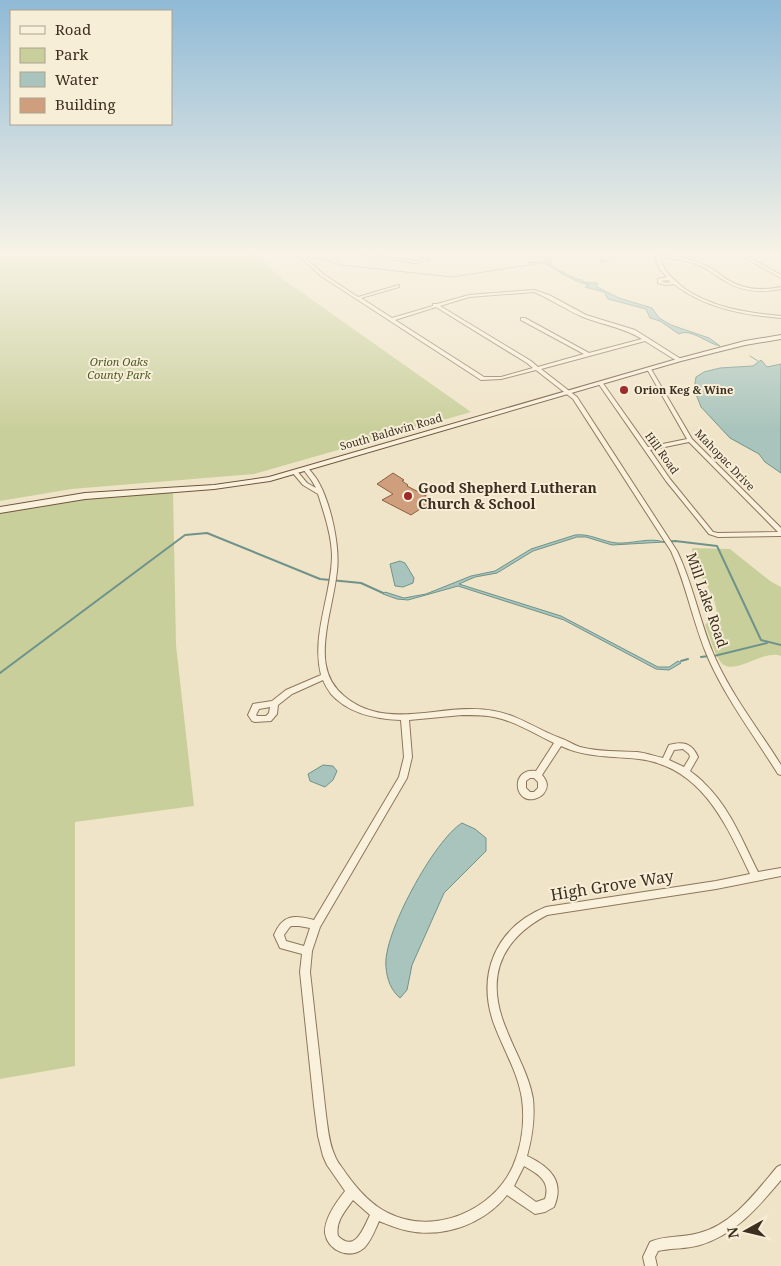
<svg xmlns="http://www.w3.org/2000/svg" width="781" height="1266" font-family="'Noto Serif',serif">
	<style>
		.green { fill: #c9cf9b }
		.water { fill: #a9c4bc; stroke: #6f938a }
		.lines { fill: none; stroke-linecap: round; stroke-linejoin: round }
		.stream-far1 { stroke: #6f938a; stroke-width: 1 }
		.stream { stroke: #6f938a; stroke-width: 2 }
		.building { fill: #cf9f7d; stroke: #8d5f41 }
		.street-casing { stroke: #8d765c; stroke-width: 2 }
		.secondary-casing { stroke: #6f573f; stroke-width: 2 }
		.street { fill: #faf1dc; fill-rule: evenodd }
		.secondary { fill: #faf1dc; fill-rule: evenodd }
		.poi-dot { fill: #9e2a2b; stroke: #f7eed8; stroke-width: 2 }
		.labels { text-anchor: middle; stroke-width: 4; stroke-linejoin: round; paint-order: stroke }
		.far-park-label { font-size: 11px; font-style: italic; fill: #4d5a26; stroke: #f7eed8 }
		.far-poi-label { font-size: 11px; font-weight: bold; fill: #3d2e20; stroke: #f7eed8; text-anchor: start }
		.far-street-label { font-size: 11px; fill: #3d2e20; stroke: #f7eed8 }
		.poi-label { font-size: 14px; font-weight: bold; fill: #3d2e20; stroke: #f7eed8; text-anchor: start }
		.street-label { font-size: 14px; fill: #3d2e20; stroke: #f7eed8 }
		.near-street-label { font-size: 16px; fill: #3d2e20; stroke: #f7eed8 }
	</style>
	<rect width="100%" height="100%" fill="#f0e4c8"/>
	<g class="green">
		<polygon points="0,253 259,253 268,266 284,280 471,412 254,474 72,489 0,501"/>
		<polygon points="173,491 176,645 194,806 75,822 75,1066 0,1079 0,513 77,499"/>
		<path d="M692 548 730 549 770 581 781 587V656C763 648 732 679 720 661 713 651 710 636 705 625L717 613C715 589 692 571 692 548Z"/>
	</g>
	<g class="water">
		<path d="M546 253 552 259 550 264C555 269 576 280 583 280L582 282 597 283V287L619 298 652 308 659 318 671 325 709 338 720 346C706 343 691 328 679 334L660 321 650 318 646 309 608 299 604 292 585 287 589 285C573 281 561 273 548 265 543 262 534 264 528 262L540 263 548 257Z"/>
		<polygon points="761,360 767,367 781,364 781,473 765,462 759,454 730,438 701,407 694,389 696,377 704,372 720,368 753,366"/>
		<path d="M575 535C590 533 603 542 617 543 632 544 650 537 664 542L612 545 586 537H577L533 551 497 573 475 577 459 584 561 616 658 667H669L678 661 681 663 669 670 656 669 564 620 458 586 408 600 397 599 383 594 385 592 404 598 426 594 471 576 495 571 531 549Z"/>
		<polygon points="400,561 405,563 414,578 413,583 403,587 395,586 390,564"/>
		<polygon points="323,765 333,766 337,771 333,780 325,787 310,781 308,774"/>
		<path d="M462 823 475 829 486 838V851L444 893 412 965 407 990 400 998C391 990 387 980 386 967 382 935 435 839 462 823Z"/>
	</g>
	<g class="lines">
		<g class="stream-far1">
			<polyline points="313,257 342,265 452,277 535,264"/>
			<polyline points="750,356 758,361"/>
		</g>
		<g class="stream">
			<polyline points="664,542 675,541 717,546 761,640 781,645"/>
			<polyline points="714,656 767,643"/>
			<polyline points="701,657 709,656"/>
			<polyline points="681,661 688,659"/>
			<polyline points="0,673 185,535 207,533 320,579 361,583 383,593"/>
		</g>
	</g>
	<polygon class="building" points="393,473 404,480 402,481 408,485 407,486 434,500 411,515 382,500 393,494 377,484"/>
	<g class="lines">
		<g class="street-casing">
			<g id="street">
				<path d="M296 253H300L323 274 358 297 399 285V287L361 298 392 318 433 306V304H437L469 295 534 290 549 295 586 315 635 330 681 359V361H677L645 341 541 369 577 397 677 551C694 586 700 625 716 660 733 697 759 730 781 765V775L778 774C755 737 727 700 709 660 693 624 687 586 671 551L573 399 536 370 501 379 481 380 321 276ZM534 292C551 299 566 310 583 317 603 325 623 327 642 339L589 353 525 318H521V320L584 354 538 367 531 361 440 306 469 297ZM436 307 527 363 533 368 501 377H484L395 320Z"/>
				<polygon points="353,253 364,253 416,261 424,259 424,253 428,253 428,260 416,263"/>
				<polygon points="604,253 608,253 609,258 603,262 601,261 605,258"/>
				<path d="M654 253H658L659 256C676 256 693 259 708 267 716 270 721 276 728 280 745 290 762 291 781 287V289C761 293 742 292 725 281 718 277 712 272 705 268 691 261 676 258 660 258 663 269 669 276 677 282 679 284 682 287 685 289 713 308 748 313 781 316V318C744 315 704 308 674 284L666 285 658 283V279L667 277 659 268ZM668 280 671 282 666 283 661 281Z"/>
				<polygon points="736,253 741,253 781,275 781,278"/>
				<path d="M647 368 651 369 692 439 781 528V536L718 537 709 534 666 481 598 383 602 382 648 447 687 439 647 369ZM689 442 778 532 718 533 713 532 670 479 650 450Z"/>
				<path d="M306 467 308 468C312 473 316 477 319 483 331 505 340 546 337 571 335 590 330 608 327 627 323 653 322 678 344 696 388 733 444 701 494 711 518 715 538 730 560 738 567 740 573 745 580 747 599 752 618 751 637 752 646 753 654 756 663 758L669 745C683 741 692 743 698 757L690 771C695 775 701 779 705 784 730 808 743 842 758 872L781 868V876L716 889 547 915C498 941 485 980 507 1031 516 1054 529 1075 533 1099 535 1119 532 1138 527 1156 550 1167 565 1181 554 1207L545 1212 535 1214 507 1195C484 1224 444 1238 409 1231 398 1229 389 1225 379 1221 375 1230 371 1241 364 1248 350 1260 328 1251 325 1233 324 1219 337 1201 345 1191L327 1165 323 1156 318 1136 314 1105 300 972 302 954 280 948 274 935C283 914 294 915 314 920L399 777 404 757 401 720C376 719 349 714 331 694 328 690 325 685 323 680L292 694 278 705 277 714 271 721 255 722 252 721 248 715 253 704 272 701 286 690 321 675C311 635 331 597 332 557 332 536 324 513 318 494L303 485 292 472 295 470 297 471 307 483 316 488 312 481 303 469ZM270 707 269 713 266 716H257L256 715 259 709ZM462 715C473 715 483 715 494 717 515 721 535 734 554 743L536 771C511 767 513 803 534 799 538 798 542 796 544 793 549 786 547 781 542 775L561 746C587 758 612 756 639 759 702 767 726 824 750 874L716 881 546 907C496 927 476 974 494 1024 503 1049 518 1072 522 1099 525 1121 522 1145 513 1166 493 1211 434 1236 388 1213 370 1204 357 1189 345 1172 342 1167 337 1162 335 1156 329 1144 328 1129 326 1115L310 972 312 951 320 927 407 778 412 757 409 720ZM683 749 689 754 690 757 684 767 669 760 674 750ZM530 778H534L538 782V788L534 792H530L526 788V781ZM291 926H299L310 928 304 946 286 941 284 935 289 928ZM524 1166C538 1174 551 1181 545 1199L536 1202 514 1186ZM353 1200 370 1215C363 1229 355 1253 338 1236 335 1222 345 1211 353 1200Z"/>
				<path d="M781 1165V1180C758 1207 736 1234 700 1245 687 1249 672 1248 658 1251L655 1257 657 1266H645L643 1257 650 1242C665 1235 683 1238 699 1233 733 1224 755 1193 777 1167Z"/>
			</g>
		</g>
		<g class="secondary-casing">
			<polygon id="secondary" points="781,335 781,339 745,345 681,361 270,481 214,489 85,499 0,513 0,507 85,493 214,485 269,477 677,359 745,341"/>
		</g>
		<use href="#street" class="street"/>
		<use href="#secondary" class="secondary"/>
	</g>
	<linearGradient id="sky" x2="0" y2="1"><stop stop-color="#8fbad6"/><stop offset="0.59" stop-color="#f8f3e6"/><stop offset="1" stop-color="#f8f3e6" stop-opacity="0"/></linearGradient>
	<rect width="781" height="430" fill="url(#sky)"/>
	<g class="poi-dot">
		<circle cx="624" cy="390" r="5"/>
		<circle cx="408" cy="496" r="5"/>
	</g>
	<g class="labels">
		<g class="far-park-label">
			<text x="119" y="366">Orion Oaks<tspan x="119" dy="13">County Park</tspan></text>
		</g>
		<g class="far-poi-label">
			<text x="634" y="394">Orion Keg &amp; Wine</text>
		</g>
		<g class="far-street-label">
			<text transform="translate(391 432) rotate(-16)" y="4">South Baldwin Road</text>
			<text transform="translate(662 453) rotate(54)" y="4">Hill Road</text>
			<text transform="translate(725 460) rotate(46)" y="4">Mahopac Drive</text>
		</g>
		<g class="poi-label">
			<text x="418" y="493">Good Shepherd Lutheran<tspan x="418" dy="16">Church &amp; School</tspan></text>
		</g>
		<g class="street-label">
			<text transform="translate(707 600) rotate(71)" y="5">Mill Lake Road</text>
		</g>
		<g class="near-street-label">
			<text transform="translate(612 885) rotate(-9)" y="6">High Grove Way</text>
		</g>
	</g>
	<rect x="10" y="10" width="162" height="115" fill="#f7eed8" stroke="#ada18e"/>
	<rect x="20" y="26" width="25" height="8" fill="#faf1dc" stroke="#ada18e"/>
	<text x="55" y="35" font-size="15" fill="#3d2e20">Road</text>
	<rect x="20" y="48" width="25" height="15" fill="#c9cf9b" stroke="#ada18e"/>
	<text x="55" y="60" font-size="15" fill="#3d2e20">Park</text>
	<rect x="20" y="72" width="25" height="15" fill="#a9c4bc" stroke="#ada18e"/>
	<text x="55" y="85" font-size="15" fill="#3d2e20">Water</text>
	<rect x="20" y="98" width="25" height="15" fill="#cf9f7d" stroke="#ada18e"/>
	<text x="55" y="110" font-size="15" fill="#3d2e20">Building</text>
	<g transform="translate(746 1231) rotate(262)" stroke="#f7eed8" stroke-width="4" paint-order="stroke">
	<path d="M0-4L9 19L0 12L-9 19Z" fill="#3d2e20"/>
	<text y="-8" font-size="14" font-weight="bold" text-anchor="middle" fill="#3d2e20">N</text>
	</g>
</svg>
